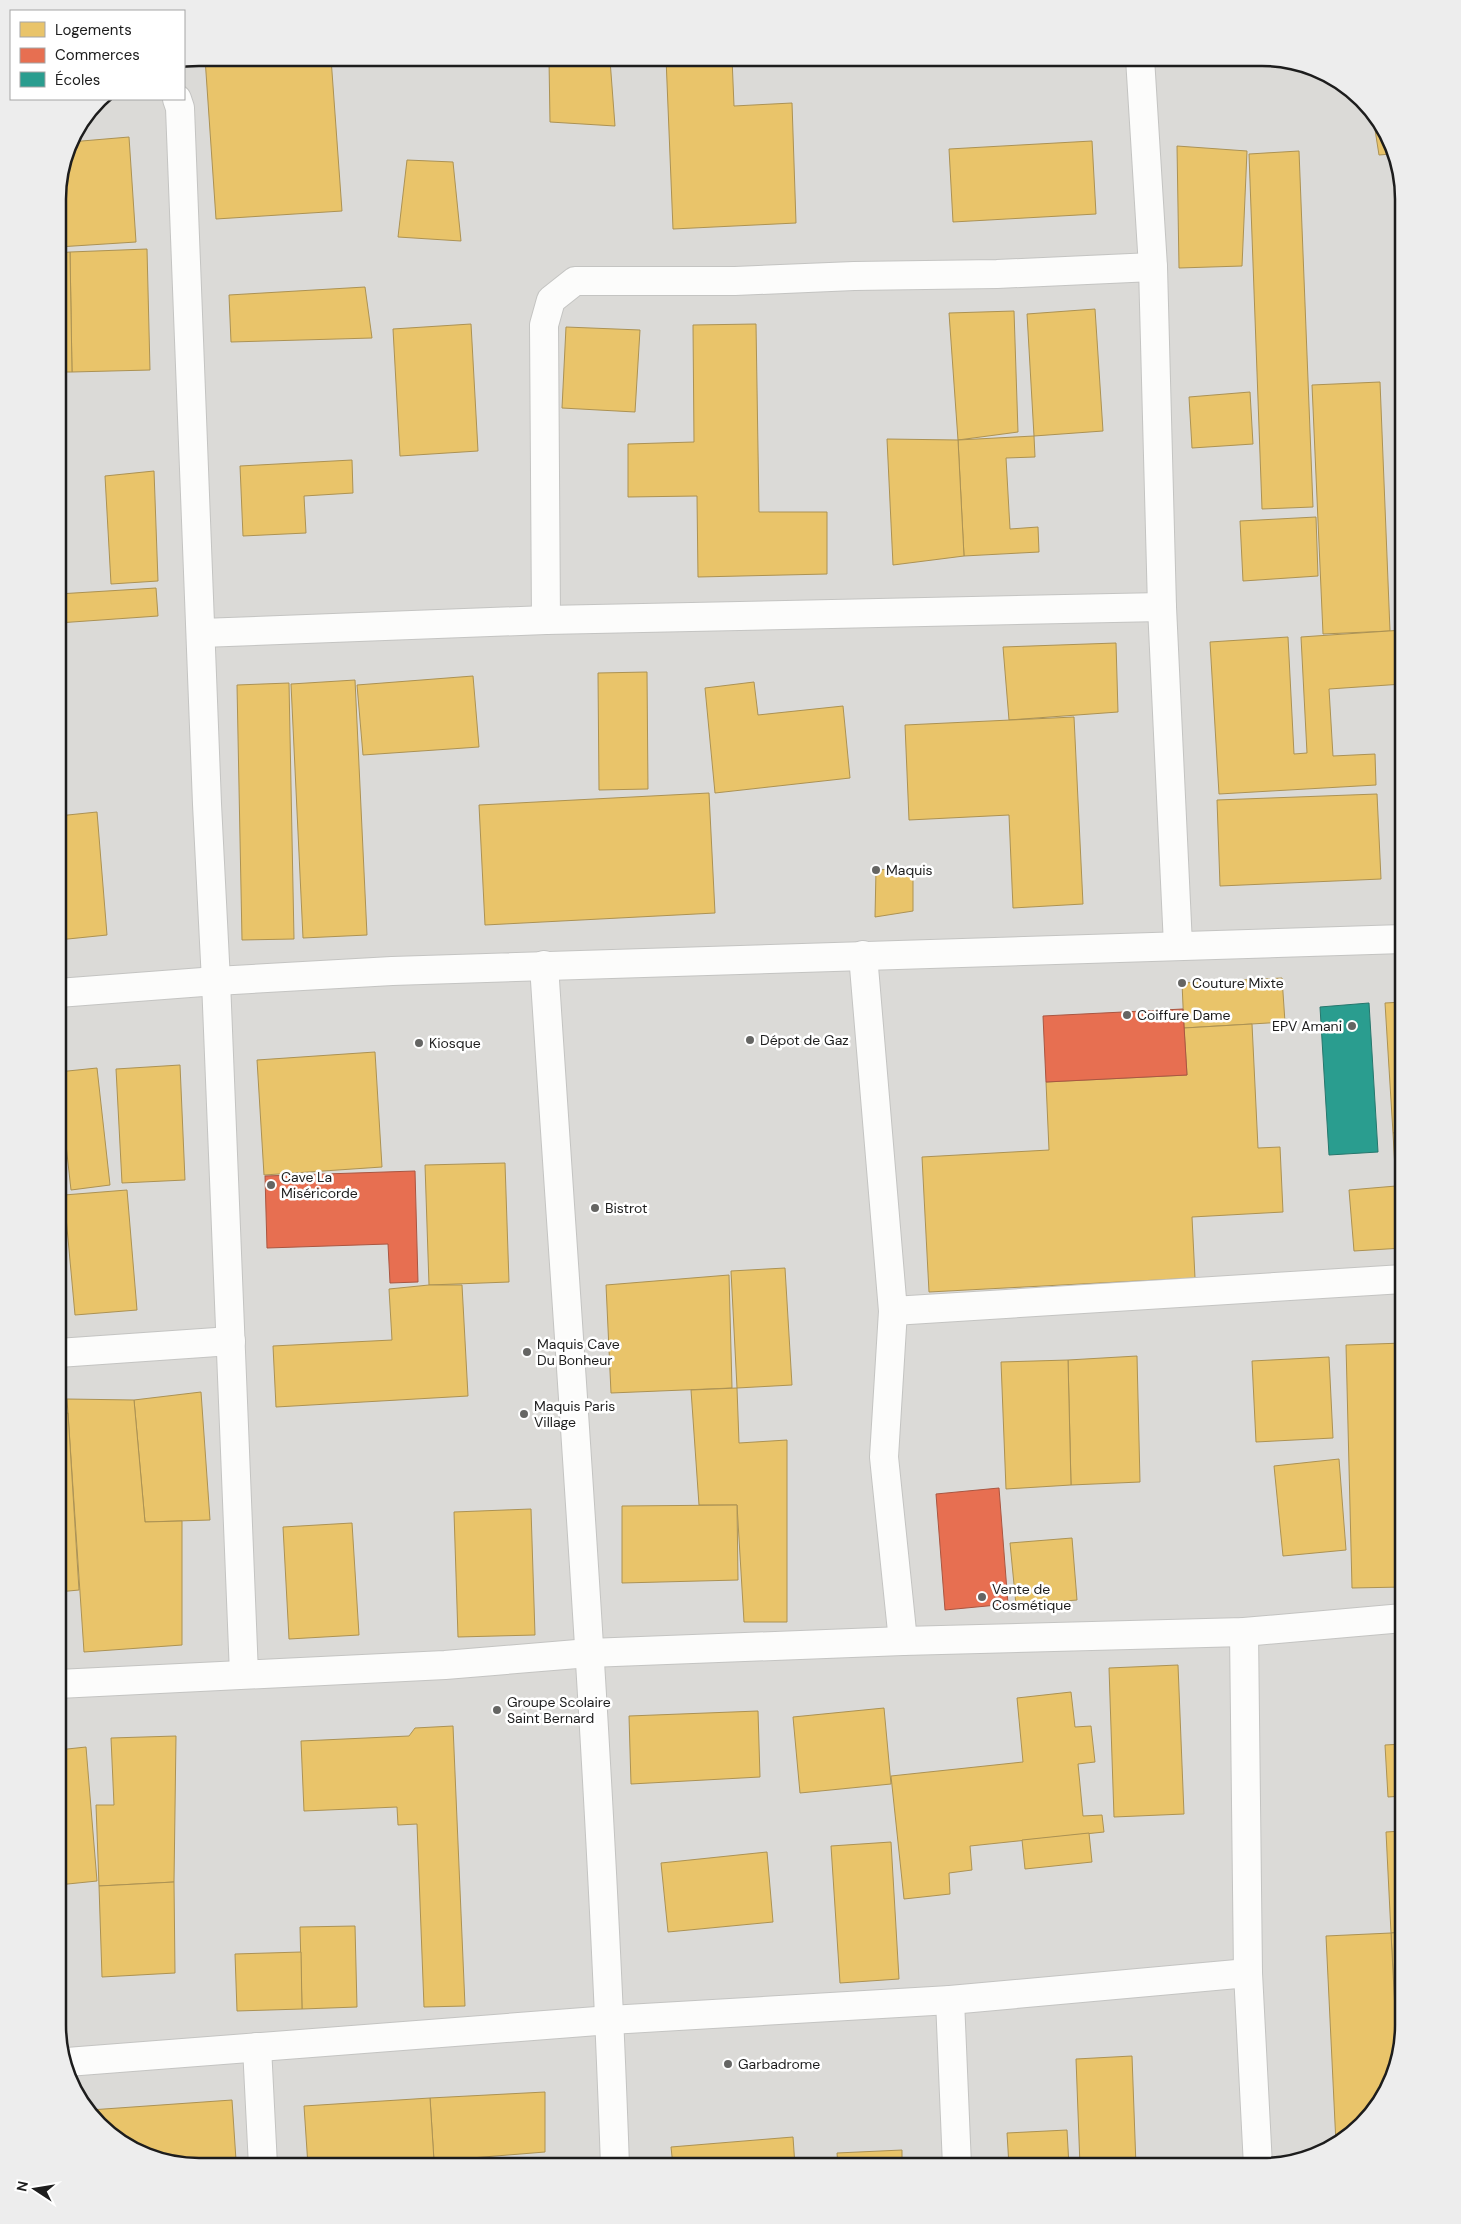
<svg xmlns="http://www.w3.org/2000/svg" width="1461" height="2224" font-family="'DM Sans',sans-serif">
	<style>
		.residential { fill: #dbdad7 }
		.homes { fill: #e9c46a; stroke: #ac9253 }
		.shops { fill: #e76f51; stroke: #aa5641 }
		.schools { fill: #2a9d8f; stroke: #26776d }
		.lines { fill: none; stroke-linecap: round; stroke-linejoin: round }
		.street-casing { stroke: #c4c4c2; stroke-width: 30 }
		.street { stroke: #fcfcfb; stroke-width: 28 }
		.poi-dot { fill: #656563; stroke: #fff; stroke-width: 2 }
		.labels { text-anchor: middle; stroke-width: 5; stroke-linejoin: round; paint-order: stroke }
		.poi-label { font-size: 14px; fill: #1d1d1d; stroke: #fff; text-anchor: start }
		.rim { fill: none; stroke: #1d1d1d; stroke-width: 2.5 }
	</style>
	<rect width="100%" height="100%" fill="#ecebe6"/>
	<polygon class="residential" points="199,58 1271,58 1333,77 1385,129 1403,199 1403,2025 1384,2096 1332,2148 1262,2166 190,2166 121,2143 76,2095 58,2025 58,190 68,145 99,99 184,99 184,61"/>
	<g class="homes">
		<polygon points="205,58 331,58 342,211 216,219"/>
		<polygon points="666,58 732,58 734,106 792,103 796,223 673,229"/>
		<polygon points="549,60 610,60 615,126 550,122"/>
		<polygon points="1373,117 1385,129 1391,154 1379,155"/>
		<polygon points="129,137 136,242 58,247 58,190 68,145 70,142"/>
		<polygon points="1092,141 1096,214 953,222 949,149"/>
		<polygon points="1177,146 1247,151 1242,266 1179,268"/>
		<polygon points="1299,151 1313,507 1262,509 1249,154"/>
		<polygon points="407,160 453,162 461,241 398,237"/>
		<polygon points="147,249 150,370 72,372 70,252"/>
		<polygon points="70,252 72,372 58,372 58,253"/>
		<polygon points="365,287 372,338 231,342 229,295"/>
		<polygon points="1095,309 1103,431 1034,436 1027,314"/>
		<polygon points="1014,311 1018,432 958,440 949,313"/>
		<polygon points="471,324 478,451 400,456 393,329"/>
		<polygon points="756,324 759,512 827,512 827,574 698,577 697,496 628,497 628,444 694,442 693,325"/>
		<polygon points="566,327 640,330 635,412 562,408"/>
		<polygon points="1380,382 1390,631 1323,634 1312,385"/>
		<polygon points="1250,392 1253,444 1192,448 1189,397"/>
		<polygon points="1034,436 1035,457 1006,458 1010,529 1038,527 1039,552 964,556 958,440"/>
		<polygon points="887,439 958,440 964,556 893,565"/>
		<polygon points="352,460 353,493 304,496 306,533 243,536 240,466"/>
		<polygon points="154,471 158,581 111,584 105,476"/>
		<polygon points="1316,517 1318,576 1243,581 1240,521"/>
		<polygon points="58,544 61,586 58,586"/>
		<polygon points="156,588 158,616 58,623 58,594"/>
		<polygon points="1403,630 1403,684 1329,689 1333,756 1375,754 1376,785 1219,794 1210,642 1288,637 1294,754 1307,753 1301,637"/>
		<polygon points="1116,643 1118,712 1009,720 1003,647"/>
		<polygon points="647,672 648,789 599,790 598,673"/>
		<polygon points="473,676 479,747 363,755 357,685"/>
		<polygon points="355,680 367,935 303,938 291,684"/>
		<polygon points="754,682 758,715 843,706 850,778 715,793 705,688"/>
		<polygon points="289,683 294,939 242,940 237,685"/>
		<polygon points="1074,717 1083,904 1013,908 1009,815 909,820 905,725"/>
		<polygon points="709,793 715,913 485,925 479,805"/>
		<polygon points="1377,794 1381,879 1220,886 1217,800"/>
		<polygon points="97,812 107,935 58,940 58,816"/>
		<polygon points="913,868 913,911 875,917 876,870"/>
		<polygon points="1282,978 1285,1022 1184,1028 1182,983"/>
		<polygon points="1403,1002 1403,1132 1393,1133 1385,1003"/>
		<polygon points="1252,1024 1258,1148 1280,1147 1283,1212 1192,1217 1195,1278 929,1292 922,1157 1049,1150 1046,1082 1187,1075 1184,1028"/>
		<polygon points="375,1052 382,1167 264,1175 257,1060"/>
		<polygon points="180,1065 185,1180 122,1183 116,1069"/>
		<polygon points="97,1068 110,1185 71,1190 58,1072"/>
		<polygon points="58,1086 65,1185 58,1185"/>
		<polygon points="1403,1132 1403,1248 1354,1251 1349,1190 1396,1186 1393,1133"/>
		<polygon points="505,1163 509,1282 429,1285 425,1165"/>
		<polygon points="127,1190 137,1310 75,1315 64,1195"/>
		<polygon points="785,1268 792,1385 737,1388 731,1271"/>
		<polygon points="729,1275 732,1388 611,1393 606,1285"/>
		<polygon points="429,1285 462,1285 468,1396 276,1407 273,1346 392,1340 389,1289"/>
		<polygon points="1403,1343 1403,1587 1352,1588 1346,1345"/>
		<polygon points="1137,1356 1140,1482 1071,1485 1068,1360"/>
		<polygon points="1329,1357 1333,1438 1256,1442 1252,1361"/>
		<polygon points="1068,1360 1071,1485 1006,1489 1001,1362"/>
		<polygon points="737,1388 739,1443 787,1440 787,1622 744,1622 737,1505 699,1505 691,1390"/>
		<polygon points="201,1392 210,1520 145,1522 134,1400"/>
		<polygon points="67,1399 134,1400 145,1522 182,1521 182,1645 84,1652"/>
		<polygon points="58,1413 68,1413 79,1590 58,1592"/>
		<polygon points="1339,1459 1346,1550 1283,1556 1274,1466"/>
		<polygon points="737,1505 738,1580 622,1583 622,1506"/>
		<polygon points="531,1509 535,1635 458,1637 454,1512"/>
		<polygon points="352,1523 359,1635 289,1639 283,1527"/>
		<polygon points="1072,1538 1077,1600 1016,1605 1010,1543"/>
		<polygon points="1178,1665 1184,1814 1114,1817 1109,1668"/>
		<polygon points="1071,1692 1075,1727 1091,1726 1095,1762 1078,1764 1083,1816 1102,1815 1104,1832 970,1846 972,1870 949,1873 950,1894 904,1899 891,1776 1023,1762 1017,1698"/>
		<polygon points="884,1708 891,1784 800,1793 793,1717"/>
		<polygon points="758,1711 760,1777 631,1784 629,1716"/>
		<polygon points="453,1726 465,2006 424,2007 417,1824 398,1825 397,1807 304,1811 301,1741 409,1736 415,1728"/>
		<polygon points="176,1736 174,1882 99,1886 96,1805 114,1805 111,1738"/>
		<polygon points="1403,1744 1403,1796 1388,1797 1385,1745"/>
		<polygon points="86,1747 97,1881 58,1885 58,1750"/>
		<polygon points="1403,1831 1403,1932 1391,1933 1386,1832"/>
		<polygon points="1089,1833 1092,1862 1025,1869 1022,1840"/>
		<polygon points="891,1842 899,1979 840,1983 831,1846"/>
		<polygon points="767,1852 773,1922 668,1932 661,1863"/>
		<polygon points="174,1882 175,1973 102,1977 99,1886"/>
		<polygon points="58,1894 62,1952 58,1952"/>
		<polygon points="355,1926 357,2007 302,2009 300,1927"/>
		<polygon points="1403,1932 1403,2025 1397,2049 1391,1933"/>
		<polygon points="1391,1933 1397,2049 1384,2096 1336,2144 1326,1936"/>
		<polygon points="301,1952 302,2009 237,2011 235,1954"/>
		<polygon points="1132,2056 1136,2166 1080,2166 1076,2059"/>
		<polygon points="545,2092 545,2152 434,2161 430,2098"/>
		<polygon points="430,2098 434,2161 347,2166 308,2166 304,2106"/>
		<polygon points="232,2100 236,2160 181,2163 121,2143 90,2110"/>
		<polygon points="1067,2130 1069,2166 1009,2166 1007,2133"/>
		<polygon points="793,2137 795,2166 673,2166 671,2147"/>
		<polygon points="902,2150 902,2166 838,2166 837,2153"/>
	</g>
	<g class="shops">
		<polygon points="1183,1009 1187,1075 1046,1082 1043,1016"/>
		<polygon points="415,1171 418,1282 390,1283 388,1244 267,1248 265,1176"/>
		<polygon points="999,1488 1008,1604 945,1610 936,1494"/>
	</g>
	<polygon class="schools" points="1369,1003 1378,1152 1329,1155 1320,1007"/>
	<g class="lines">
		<g class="street-casing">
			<g id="street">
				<polyline points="1140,58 1153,267 1162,607 1178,945"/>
				<polyline points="177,99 180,108 207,804 216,981 244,1674"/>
				<polyline points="546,620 544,325 551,300 575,281 735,281 854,276 997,274 1153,267"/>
				<polyline points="201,633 546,620 1162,607"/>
				<polyline points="863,955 893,1311 1403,1279"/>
				<path d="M544 965C570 1365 601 1766 615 2166"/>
				<polyline points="58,993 216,981 392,971 1403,939"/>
				<polyline points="893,1311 884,1457 903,1641"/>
				<polyline points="58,1353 231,1341"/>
				<polyline points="1244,1632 1248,1973 1258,2166"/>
				<polyline points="58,1684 445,1665 589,1653 903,1641 1244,1632 1403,1618"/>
				<polyline points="950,2000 957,2166"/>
				<polyline points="257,2047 263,2166"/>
				<polyline points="67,2062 610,2020 950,2000 1248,1973"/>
			</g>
		</g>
		<use href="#street" class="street"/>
	</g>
	<g class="poi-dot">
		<circle cx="876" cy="870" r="5"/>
		<circle cx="1182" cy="983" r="5"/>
		<circle cx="1127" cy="1015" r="5"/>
		<circle cx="1352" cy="1026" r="5"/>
		<circle cx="750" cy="1040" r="5"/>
		<circle cx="419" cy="1043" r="5"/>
		<circle cx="271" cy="1185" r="5"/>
		<circle cx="595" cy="1208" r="5"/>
		<circle cx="527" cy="1352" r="5"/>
		<circle cx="524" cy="1414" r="5"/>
		<circle cx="982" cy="1597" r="5"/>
		<circle cx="497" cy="1710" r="5"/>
		<circle cx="728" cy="2064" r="5"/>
	</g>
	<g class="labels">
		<g class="poi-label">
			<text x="886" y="875">Maquis</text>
			<text x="1192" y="988">Couture Mixte</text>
			<text x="1137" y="1020">Coiffure Dame</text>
			<text x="1342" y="1031" text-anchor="end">EPV Amani</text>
			<text x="760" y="1045">Dépot de Gaz</text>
			<text x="429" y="1048">Kiosque</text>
			<text x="281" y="1182">Cave La<tspan x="281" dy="16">Miséricorde</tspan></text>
			<text x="605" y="1213">Bistrot</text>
			<text x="537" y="1349">Maquis Cave<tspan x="537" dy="16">Du Bonheur</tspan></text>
			<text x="534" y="1411">Maquis Paris<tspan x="534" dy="16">Village</tspan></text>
			<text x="992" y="1594">Vente de<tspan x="992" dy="16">Cosmétique</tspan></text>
			<text x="507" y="1707">Groupe Scolaire<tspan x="507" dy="16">Saint Bernard</tspan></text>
			<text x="738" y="2069">Garbadrome</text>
		</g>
	</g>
	<path d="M0 0H1461V2224H0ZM199 66H1262A133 133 0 0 1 1395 199V2025A133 133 0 0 1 1262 2158H199A133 133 0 0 1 66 2025V199A133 133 0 0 1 199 66Z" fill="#ededed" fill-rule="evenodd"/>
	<path class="rim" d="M199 66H1262A133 133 0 0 1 1395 199V2025A133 133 0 0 1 1262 2158H199A133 133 0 0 1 66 2025V199A133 133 0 0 1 199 66Z"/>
	<rect x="10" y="10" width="175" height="90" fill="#ffffff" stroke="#a5a5a5"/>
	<rect x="20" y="22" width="25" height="15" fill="#e9c46a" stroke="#a5a5a5"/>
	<text x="55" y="35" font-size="15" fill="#1d1d1d">Logements</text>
	<rect x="20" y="48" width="25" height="15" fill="#e76f51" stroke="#a5a5a5"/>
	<text x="55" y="60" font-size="15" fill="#1d1d1d">Commerces</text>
	<rect x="20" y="72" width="25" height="15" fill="#2a9d8f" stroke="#a5a5a5"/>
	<text x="55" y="85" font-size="15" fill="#1d1d1d">Écoles</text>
	<g transform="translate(35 2189) rotate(282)" stroke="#ffffff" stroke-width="4" paint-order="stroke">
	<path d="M0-4L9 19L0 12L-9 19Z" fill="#1d1d1d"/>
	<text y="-8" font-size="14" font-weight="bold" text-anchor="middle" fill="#1d1d1d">N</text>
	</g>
</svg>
